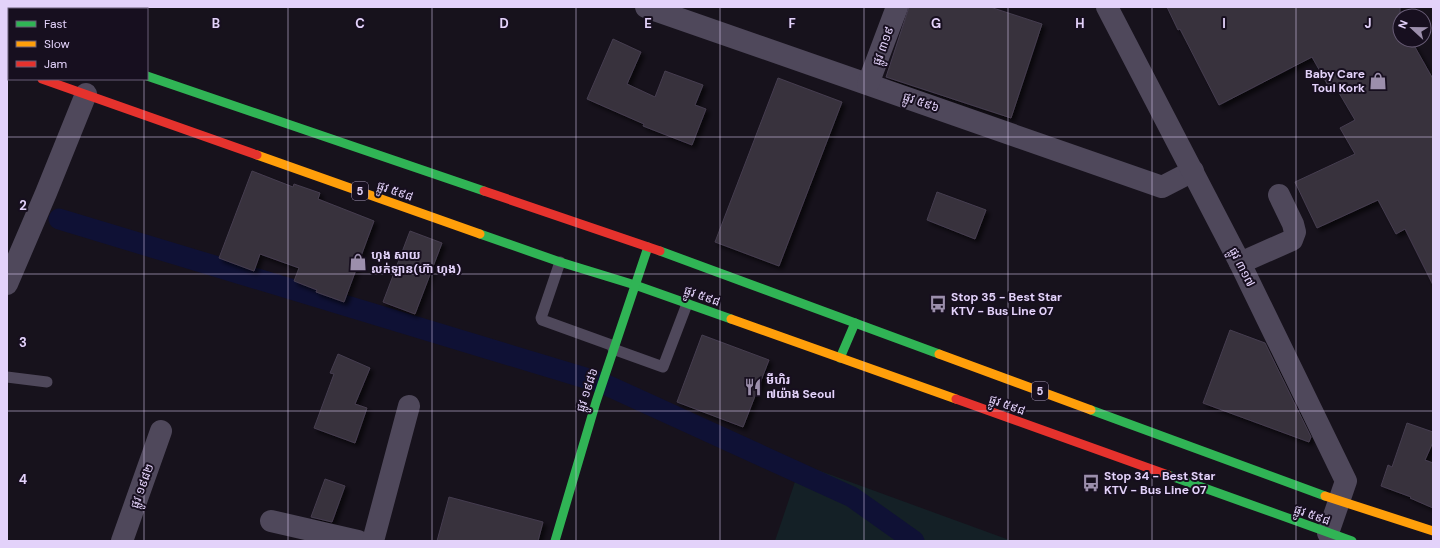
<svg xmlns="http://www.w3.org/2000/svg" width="1440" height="548" font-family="'DM Sans','Noto Sans Khmer',sans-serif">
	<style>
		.green { fill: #142026 }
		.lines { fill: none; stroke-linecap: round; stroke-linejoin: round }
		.canal { stroke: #0f1135; stroke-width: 21 }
		.building { fill: #37303e; stroke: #463e4f; filter: url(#shadow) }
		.lane { stroke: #4f485b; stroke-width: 11 }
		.street { stroke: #4f485b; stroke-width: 22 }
		.fast { stroke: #30b455; stroke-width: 9 }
		.slow { stroke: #ff9f0a; stroke-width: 9 }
		.jam { stroke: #e5322d; stroke-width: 9 }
		.grid { fill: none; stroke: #e3d2fa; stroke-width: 1; stroke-opacity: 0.55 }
		.labels { text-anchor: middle; stroke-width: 4; stroke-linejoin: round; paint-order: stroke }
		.shield { fill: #170f1f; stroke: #a698b8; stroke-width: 1 }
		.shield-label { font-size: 11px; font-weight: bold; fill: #e3d2fa }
		.street-label { font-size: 12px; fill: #e3d2fa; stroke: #170f1f }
		.poi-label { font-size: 12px; font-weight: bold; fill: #e3d2fa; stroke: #170f1f; text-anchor: start }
		.grid-label { font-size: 13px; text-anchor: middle; font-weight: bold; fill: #e3d2fa; stroke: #170f1f; stroke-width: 4; stroke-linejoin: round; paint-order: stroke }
	</style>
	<defs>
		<filter id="shadow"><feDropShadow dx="3.5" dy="3.5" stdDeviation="2" flood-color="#0009"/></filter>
	</defs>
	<rect width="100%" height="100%" fill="#17121c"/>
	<polygon class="green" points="801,464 1012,541 775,541"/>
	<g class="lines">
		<polyline class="canal" points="59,219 602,383 852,497 914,541"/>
	</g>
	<g class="building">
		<polygon points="909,7 990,7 1042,24 1011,118 886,77"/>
		<polygon points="1167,7 1400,7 1400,40 1411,40 1433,79 1433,285 1405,229 1396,234 1378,200 1317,228 1295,182 1355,154 1340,128 1355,120 1335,86 1330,89 1312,57 1219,105 1180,29 1178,30"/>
		<polygon points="613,39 641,52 627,84 655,97 665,71 703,85 695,105 706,109 692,145 643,126 644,124 587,99"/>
		<polygon points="778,78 842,102 779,266 715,242"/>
		<polygon points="252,171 293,187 294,184 320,193 318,199 374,221 344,302 316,292 317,290 294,281 299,268 260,254 254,271 219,258"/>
		<polygon points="937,192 986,210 975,239 927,220"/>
		<polygon points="410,231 442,243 415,314 383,302"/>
		<polygon points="1230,330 1265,343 1311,437 1309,442 1203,403"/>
		<polygon points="702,335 769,360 743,427 677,402"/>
		<polygon points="338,354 370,368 355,404 367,408 355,443 314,428 334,374 330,373"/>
		<polygon points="1407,423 1433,432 1433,442 1425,460 1433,463 1433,508 1410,498 1411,497 1381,486 1388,465 1392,467"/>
		<polygon points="325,479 345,486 332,522 311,517"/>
		<polygon points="449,497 543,522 538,541 437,541"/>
	</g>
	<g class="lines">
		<g class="lane">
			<polyline points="560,262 541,318 542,320 614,346"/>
			<polyline points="613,349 663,367 687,304"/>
			<polyline points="7,377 47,382"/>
		</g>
		<g class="street">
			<polyline points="646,7 1162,187 1193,171"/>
			<polyline points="1107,7 1240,263 1346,481 1328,533"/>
			<polyline points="868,84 897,7"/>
			<polyline points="1240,263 1292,240 1295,232 1293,224 1279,195"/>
			<polyline points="7,284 46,193 86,94"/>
			<polyline points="271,521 358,541"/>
			<polyline points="122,541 161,431"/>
			<polyline points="373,541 409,406"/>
		</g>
		<g class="fast">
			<polyline points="7,67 9,68"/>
			<polyline points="147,76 484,191"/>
			<polyline points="480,234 560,262 635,285 731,319"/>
			<polyline points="660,251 939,354"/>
			<polyline points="840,358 855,323"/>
			<polyline points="1091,410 1325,496"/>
			<polyline points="1168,475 1352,541"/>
			<polyline points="555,541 596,402 648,247"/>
		</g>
		<g class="slow">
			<polyline points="257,155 480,234"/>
			<polyline points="731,319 956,399"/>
			<polyline points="939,354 1091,410"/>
			<polyline points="1325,496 1433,531"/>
		</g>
		<g class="jam">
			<polyline points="7,28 9,29"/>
			<polyline points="42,79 257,155"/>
			<polyline points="484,191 660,251"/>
			<polyline points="956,399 1168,475"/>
		</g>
	</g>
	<path class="grid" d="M144 7V9M288 7V541M432 7V541M576 7V541M720 7V541M864 7V541M1008 7V541M1152 7V541M1296 7V541M144 79V541M7 137H1433M7 274H1433M7 411H1433"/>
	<defs>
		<g id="shop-bare" transform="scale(1.38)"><path d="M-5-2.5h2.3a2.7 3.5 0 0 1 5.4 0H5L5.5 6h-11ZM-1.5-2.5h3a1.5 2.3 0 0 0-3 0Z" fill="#9c8fac" stroke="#170f1f" stroke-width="2.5" paint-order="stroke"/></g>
		<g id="bus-bare" transform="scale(1.38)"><path d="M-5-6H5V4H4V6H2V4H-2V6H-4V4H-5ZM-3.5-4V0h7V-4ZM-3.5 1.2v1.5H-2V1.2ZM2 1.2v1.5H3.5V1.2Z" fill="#9c8fac" stroke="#170f1f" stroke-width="2.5" paint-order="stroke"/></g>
		<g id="restaurant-bare" transform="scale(1.38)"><path d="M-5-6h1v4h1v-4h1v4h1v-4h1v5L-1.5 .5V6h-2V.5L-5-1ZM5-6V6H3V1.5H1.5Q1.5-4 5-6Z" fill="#9c8fac" stroke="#170f1f" stroke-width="2.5" paint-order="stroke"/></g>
	</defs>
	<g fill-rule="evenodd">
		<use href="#shop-bare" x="1378" y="81"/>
		<use href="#shop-bare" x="358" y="262"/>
		<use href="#bus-bare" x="938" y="304"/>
		<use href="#restaurant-bare" x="753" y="387"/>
		<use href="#bus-bare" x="1091" y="483"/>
	</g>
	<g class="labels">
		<g class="shield">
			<rect x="352" y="182" width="16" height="18" rx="3"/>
			<rect x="1032" y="382" width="16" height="18" rx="3"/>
		</g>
		<g class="shield-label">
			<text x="360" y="195">5</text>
			<text x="1040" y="395">5</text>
		</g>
		<g class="street-label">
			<text transform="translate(883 46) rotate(-70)" y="4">ផ្លូវ ៣១៩</text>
			<text transform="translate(921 102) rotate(19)" y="4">ផ្លូវ ៥៩៦</text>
			<text transform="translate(395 191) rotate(19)" y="4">ផ្លូវ ៥៩៨</text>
			<text transform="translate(1242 267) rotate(63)" y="4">ផ្លូវ ៣១៧</text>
			<text transform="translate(702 296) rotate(20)" y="4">ផ្លូវ ៥៩៨</text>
			<text transform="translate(587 390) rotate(-72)" y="4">ផ្លូវ ១៩៨៦</text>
			<text transform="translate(1007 405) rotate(20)" y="4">ផ្លូវ ៥៩៨</text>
			<text transform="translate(142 486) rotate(-70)" y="4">ផ្លូវ ១៩៨២</text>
			<text transform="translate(1312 515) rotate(20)" y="4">ផ្លូវ ៥៩៨</text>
		</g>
		<g class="poi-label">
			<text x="1365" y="78" text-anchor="end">Baby Care<tspan x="1365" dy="14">Toul Kork</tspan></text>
			<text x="371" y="259">ហុង សាយ<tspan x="371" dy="14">លក់ឡាន(ហ៊ា ហុង)</tspan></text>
			<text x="951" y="301">Stop 35 - Best Star<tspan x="951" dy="14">KTV - Bus Line 07</tspan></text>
			<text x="766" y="384">មីហិរ<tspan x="766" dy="14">៧យ៉ាង Seoul</tspan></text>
			<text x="1104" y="480">Stop 34 - Best Star<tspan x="1104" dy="14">KTV - Bus Line 07</tspan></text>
		</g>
	</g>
	<g class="grid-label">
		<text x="216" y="28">B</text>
		<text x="360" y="28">C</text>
		<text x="504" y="28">D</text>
		<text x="648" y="28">E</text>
		<text x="792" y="28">F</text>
		<text x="936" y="28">G</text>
		<text x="1080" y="28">H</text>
		<text x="1224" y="28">I</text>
		<text x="1368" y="28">J</text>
		<text x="23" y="210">2</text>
		<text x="23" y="347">3</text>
		<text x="23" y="484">4</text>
	</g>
	<rect width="1440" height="548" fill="none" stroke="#e3d2fa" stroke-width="16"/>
	<rect x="8" y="8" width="140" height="72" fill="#170f1f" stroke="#695d77"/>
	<rect x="16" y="21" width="20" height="6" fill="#30b455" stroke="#695d77"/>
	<text x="44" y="28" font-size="12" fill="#e3d2fa">Fast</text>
	<rect x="16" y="41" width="20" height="6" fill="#ff9f0a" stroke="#695d77"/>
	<text x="44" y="48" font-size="12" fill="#e3d2fa">Slow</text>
	<rect x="16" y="61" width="20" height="6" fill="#e5322d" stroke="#695d77"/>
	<text x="44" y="68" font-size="12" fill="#e3d2fa">Jam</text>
	<g transform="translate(1412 28) rotate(292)"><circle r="19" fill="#170f1f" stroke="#695d77"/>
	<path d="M0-3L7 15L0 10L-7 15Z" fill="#9c8fac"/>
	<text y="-6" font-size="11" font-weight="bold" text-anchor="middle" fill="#e3d2fa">N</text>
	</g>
</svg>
